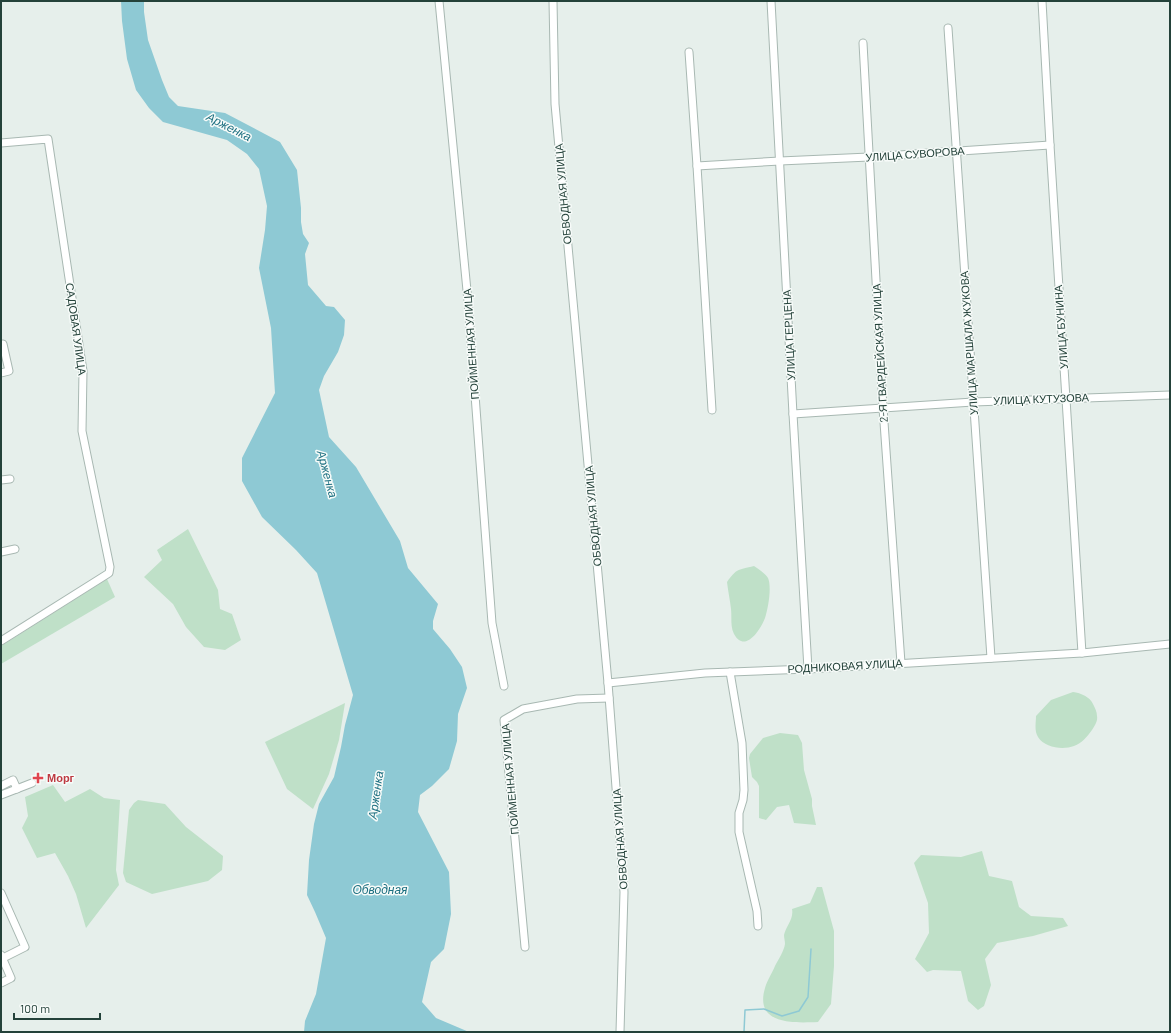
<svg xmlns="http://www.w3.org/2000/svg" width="1171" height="1033" font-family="Barlow,sans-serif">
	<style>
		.green { fill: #bfe0c8 }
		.water { fill: #8ec9d4 }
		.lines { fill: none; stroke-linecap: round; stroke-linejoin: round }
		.stream { stroke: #8ec9d4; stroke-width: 1.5 }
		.minor-casing { stroke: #a8b8b2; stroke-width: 9 }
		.minor { stroke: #fff; stroke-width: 7 }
		.health-dot { fill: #e0444e; stroke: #f7fbf9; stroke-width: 1.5 }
		.labels { text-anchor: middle; stroke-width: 3; stroke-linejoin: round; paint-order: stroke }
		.street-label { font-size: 11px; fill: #24423a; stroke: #f7fbf9 }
		.health-label { font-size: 11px; font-weight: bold; fill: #be3a42; stroke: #f7fbf9; text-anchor: start }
		.water-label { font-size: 12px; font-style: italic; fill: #1c6f80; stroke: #f7fbf9 }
	</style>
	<rect width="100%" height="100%" fill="#e6efeb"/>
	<g class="green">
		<polygon points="188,529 218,590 220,609 232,614 241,640 225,650 204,647 186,627 173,604 144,577 162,560 157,550"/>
		<path d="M754 566C758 569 765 573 768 578 772 587 768 609 765 618 761 629 745 654 734 634 730 626 732 617 731 609 730 600 728 591 727 582 737 568 738 570 754 566Z"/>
		<polygon points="107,579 115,597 1,664 1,646"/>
		<path d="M1073 692C1081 693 1090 697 1093 704 1095 708 1097 712 1097 716 1098 721 1095 725 1092 730 1087 737 1082 743 1074 746 1063 750 1045 748 1038 737 1034 731 1036 722 1036 716L1051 700Z"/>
		<polygon points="345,703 339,740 329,774 313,809 287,789 265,742"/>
		<polygon points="780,733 798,735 802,743 804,770 812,799 812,806 816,825 794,823 789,805 777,807 766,820 759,818 759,786 757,782 752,777 749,758 750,754 763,738"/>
		<polygon points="53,785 65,802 90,789 104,798 120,800 116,870 119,885 86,928 76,894 68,876 55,853 37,858 22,828 28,816 25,797"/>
		<polygon points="138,800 165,804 186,827 223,856 222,870 208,881 152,894 126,882 123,873 129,810 134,803"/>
		<polygon points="982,851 989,876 1012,881 1019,907 1031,916 1063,918 1068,926 1033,936 997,943 985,959 991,985 984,1006 978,1010 968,1001 961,971 933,970 927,972 915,959 929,933 928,903 914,863 921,855 961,857"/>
		<path d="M817 887H822L834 931V966L831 1004 818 1022C794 1023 754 1025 765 988 767 981 772 973 775 966 778 960 784 951 785 944 785 941 784 938 784 935 786 926 794 919 792 909L810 903Z"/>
	</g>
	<polygon class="water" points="121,1 144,1 144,12 148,40 162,80 169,97 178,106 225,113 280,142 297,170 301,208 301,222 303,234 309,243 305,254 308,285 326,306 334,307 345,320 344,335 338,352 324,376 319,390 329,437 356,467 400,541 408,568 438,604 433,621 433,629 450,649 462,667 467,688 458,714 457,741 449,769 432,786 420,795 418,812 449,872 451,914 444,949 431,962 422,1002 436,1018 469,1032 304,1032 305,1021 316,994 326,938 315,912 307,895 309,860 314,824 319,804 334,777 341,747 345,725 353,695 317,573 296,550 262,517 242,481 242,458 275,393 271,328 259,268 265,230 267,206 259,169 247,154 227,140 163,122 149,108 136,90 127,59 122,21"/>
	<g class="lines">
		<polyline class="stream" points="744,1032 745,1010 764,1009 782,1016 799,1011 808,997 811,949"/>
		<g class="minor-casing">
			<g id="minor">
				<polyline points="439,1 468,301 492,623 504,686"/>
				<polyline points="553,1 555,104 608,683 624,892 620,1032"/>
				<polyline points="771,1 793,414 808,669"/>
				<polyline points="1042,1 1050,145 1082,653"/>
				<polyline points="948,28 991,658"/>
				<polyline points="863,43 883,408 901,663"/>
				<polyline points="689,52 697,166 780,161 869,157 1050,145"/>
				<polyline points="1,143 48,139 83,371 82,431 110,567 109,573 1,641"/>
				<polyline points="697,166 712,410"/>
				<polyline points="1,373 9,371 3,344"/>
				<polyline points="793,414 973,402 1170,395"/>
				<polyline points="1,480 10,479"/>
				<polyline points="1,552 15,549"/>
				<polyline points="730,672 742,743 744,790 743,800 739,813 739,832 757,911 758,926"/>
				<polyline points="608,683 705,673 808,669 1082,653 1170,644"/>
				<polyline points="1,786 13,780 17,789"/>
				<polyline points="1,795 32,783"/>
				<polyline points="1,893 25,947 3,958"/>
				<polyline points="525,947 504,720 523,709 577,699 609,698"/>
				<polyline points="1,983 11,978 1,955"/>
			</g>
		</g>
		<use href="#minor" class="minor"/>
	</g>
	<path class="health-dot" d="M36 772h4v4h4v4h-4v4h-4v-4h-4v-4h4z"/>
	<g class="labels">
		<g class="street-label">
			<text transform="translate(915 154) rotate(-4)" y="4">УЛИЦА СУВОРОВА</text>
			<text transform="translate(563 194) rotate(-95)" y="4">ОБВОДНАЯ УЛИЦА</text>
			<text transform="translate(1061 327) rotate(-94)" y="4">УЛИЦА БУНИНА</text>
			<text transform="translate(76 329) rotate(82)" y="4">САДОВАЯ УЛИЦА</text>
			<text transform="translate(789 335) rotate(-93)" y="4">УЛИЦА ГЕРЦЕНА</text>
			<text transform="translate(969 343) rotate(-94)" y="4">УЛИЦА МАРШАЛА ЖУКОВА</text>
			<text transform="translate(471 344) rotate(-94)" y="4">ПОЙМЕННАЯ УЛИЦА</text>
			<text transform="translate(880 353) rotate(-93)" y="4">2-Я ГВАРДЕЙСКАЯ УЛИЦА</text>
			<text transform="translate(1041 399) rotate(-2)" y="4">УЛИЦА КУТУЗОВА</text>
			<text transform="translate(593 516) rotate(-95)" y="4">ОБВОДНАЯ УЛИЦА</text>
			<text transform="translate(845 666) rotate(-3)" y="4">РОДНИКОВАЯ УЛИЦА</text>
			<text transform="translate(510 779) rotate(-95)" y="4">ПОЙМЕННАЯ УЛИЦА</text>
			<text transform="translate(620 839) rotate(-94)" y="4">ОБВОДНАЯ УЛИЦА</text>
		</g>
		<g class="health-label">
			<text x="47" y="782">Морг</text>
		</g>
		<g class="water-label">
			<text transform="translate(229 127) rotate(27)" y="4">Арженка</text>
			<text transform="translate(327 474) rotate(75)" y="4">Арженка</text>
			<text transform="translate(376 795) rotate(-82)" y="4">Арженка</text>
			<text x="380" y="894">Обводная</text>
		</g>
	</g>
	<rect width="1171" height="1033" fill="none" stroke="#24423a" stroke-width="4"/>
	<path d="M14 1013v6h86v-6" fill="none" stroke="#24423a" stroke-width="2"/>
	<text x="20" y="1013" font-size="12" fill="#24423a" stroke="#f7fbf9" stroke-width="3" paint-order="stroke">100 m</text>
</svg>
